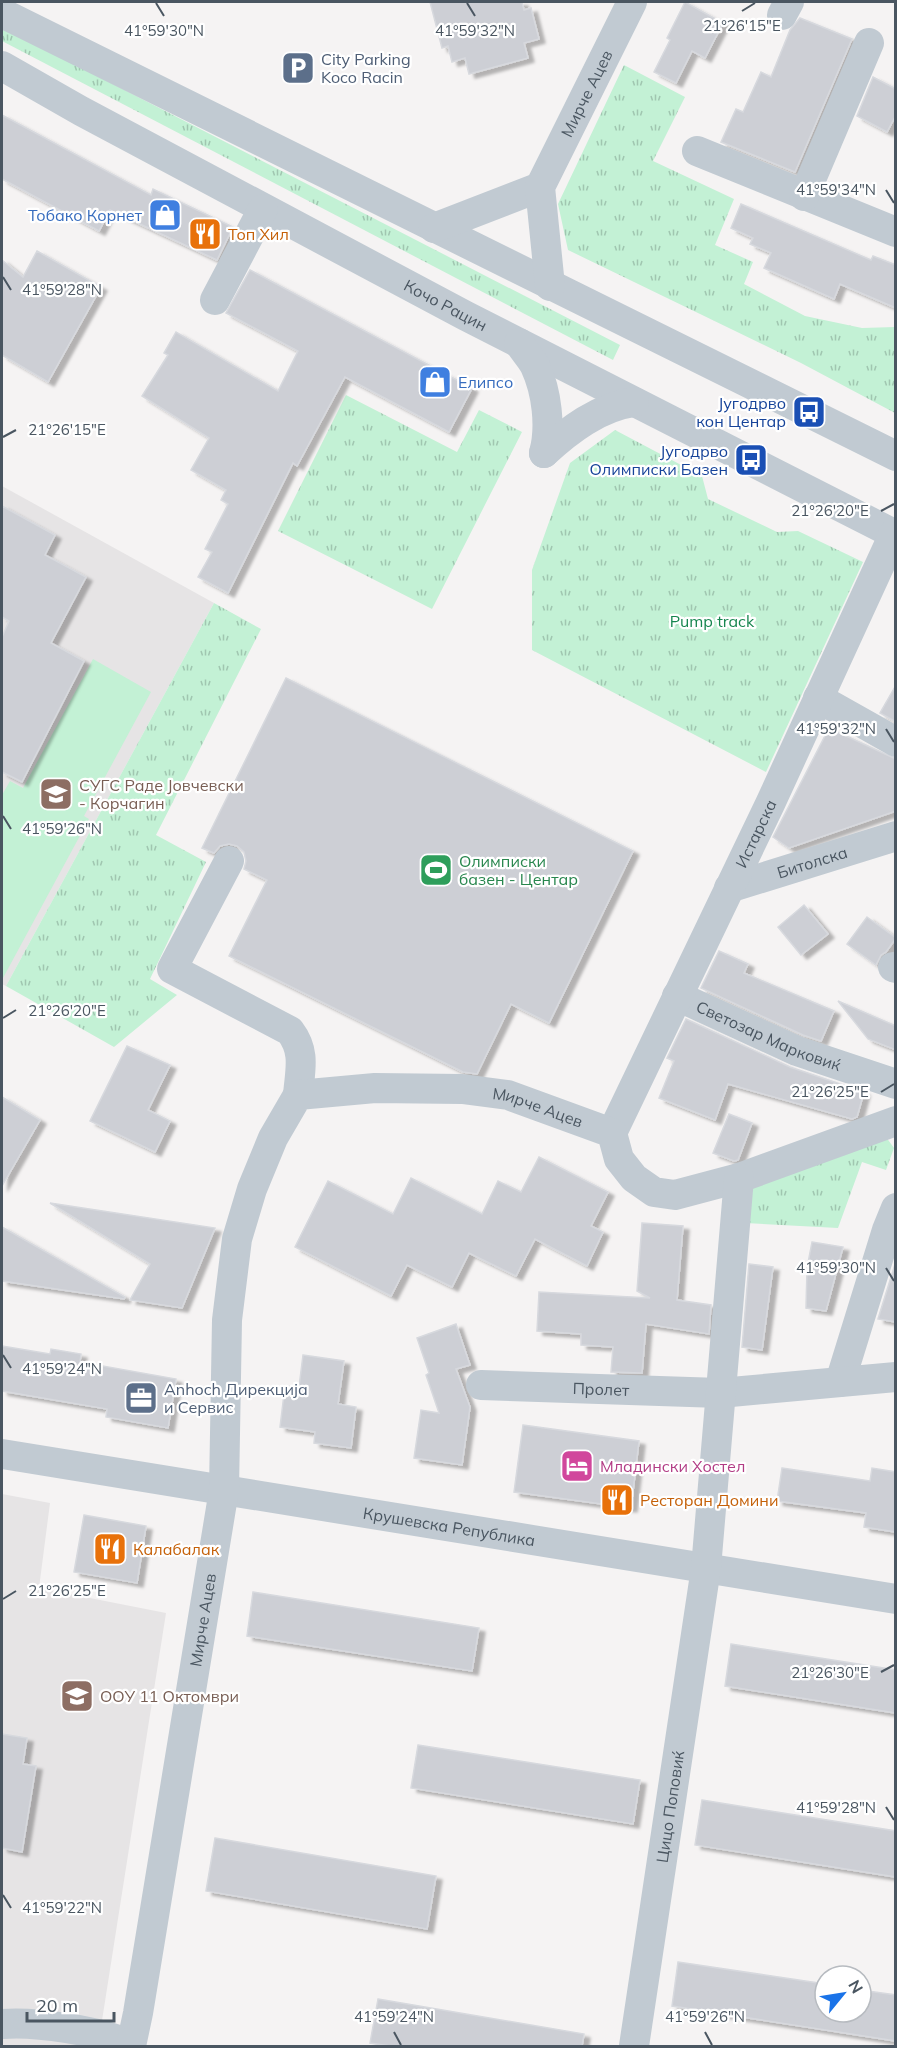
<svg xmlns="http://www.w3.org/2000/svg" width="897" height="2048" font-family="Mulish,sans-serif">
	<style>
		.education { fill: #e6e4e5 }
		.grass { fill: url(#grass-tufts) }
		.garden { fill: #c3f1d5 }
		.building { fill: #cdcfd5; stroke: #d7d9de; stroke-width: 1.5; filter: url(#shadow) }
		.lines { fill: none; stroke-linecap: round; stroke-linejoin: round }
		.minor { stroke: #c1cad2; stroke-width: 30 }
		.ticks { fill: none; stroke: #4a5661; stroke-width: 2 }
		.labels { text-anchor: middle; stroke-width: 4.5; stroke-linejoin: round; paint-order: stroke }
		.service-label { font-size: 16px; fill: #4e5e75; stroke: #fff; text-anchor: start }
		.street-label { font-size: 16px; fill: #4a5661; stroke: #fff }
		.shop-label { font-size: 16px; fill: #366cbe; stroke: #fff; text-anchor: end }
		.food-label { font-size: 16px; fill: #c56008; stroke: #fff; text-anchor: start }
		.transit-label { font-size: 16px; fill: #164399; stroke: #fff; text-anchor: end }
		.park-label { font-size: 16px; fill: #17864f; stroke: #fff }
		.education-label { font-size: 16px; fill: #785e54; stroke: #fff; text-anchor: start }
		.leisure-label { font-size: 16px; fill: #27864d; stroke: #fff; text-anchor: start }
		.hotel-label { font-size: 16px; fill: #b23c85; stroke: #fff; text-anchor: start }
		.ticks-label { font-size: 15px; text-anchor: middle; fill: #4a5661; stroke: #fff; stroke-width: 4.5; stroke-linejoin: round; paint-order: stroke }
	</style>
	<defs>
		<pattern id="grass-tufts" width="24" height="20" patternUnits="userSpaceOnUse" patternTransform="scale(1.5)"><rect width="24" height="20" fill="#c3f1d5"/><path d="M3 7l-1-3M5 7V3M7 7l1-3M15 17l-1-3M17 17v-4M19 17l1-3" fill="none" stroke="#a0c6b0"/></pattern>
		<filter id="shadow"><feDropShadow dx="6" dy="4" stdDeviation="1.5" flood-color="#0004"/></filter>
	</defs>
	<rect width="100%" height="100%" fill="#f5f3f3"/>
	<g class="education">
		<polygon points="2,486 214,603 6,986 2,984"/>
		<polygon points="2,1494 50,1503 39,1588 166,1613 98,2046 2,2046"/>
	</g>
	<g class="grass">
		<polygon points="2,27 620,345 613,360 2,41"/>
		<polygon points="624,65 685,97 653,161 734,199 715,245 753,262 744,284 805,316 862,328 895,327 895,413 801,363 568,250 558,204"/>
		<polygon points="346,395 457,452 479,410 522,432 432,609 278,531"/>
		<polygon points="615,430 702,476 708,499 777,532 798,531 863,562 766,772 532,650 532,570 570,463"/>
		<polygon points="214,603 261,629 156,835 206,862 150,979 177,995 114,1047 6,986"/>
		<polygon points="886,1137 894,1148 886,1170 862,1162 838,1228 745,1223 747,1185"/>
	</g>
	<polygon class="garden" points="93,659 151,692 84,816 89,819 3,978 2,795 10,781 23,788"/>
	<g class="building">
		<polygon points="430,2 522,2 524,10 531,8 539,39 524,43 528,58 469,74 465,58 452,62 448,46 442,48"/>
		<polygon points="685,2 723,23 705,58 692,51 676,83 654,72 670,40 667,38"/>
		<polygon points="800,18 852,39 795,172 721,142 736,109 743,112 761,72 771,77 790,30"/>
		<polygon points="873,77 896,89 896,115 887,132 857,116"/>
		<polygon points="2,115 151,195 153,189 233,227 217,260 110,210 99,231 2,179"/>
		<polygon points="741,204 871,260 873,256 896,265 896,308 840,284 834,299 764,268 771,253 750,244 753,238 731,228"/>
		<polygon points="37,251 101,287 48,382 2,355 2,260 23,277"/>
		<polygon points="250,270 472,388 449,432 345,377 297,466 293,463 228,593 198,577 212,552 205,549 228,504 221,500 226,490 191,470 209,438 142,396 168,355 164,353 176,332 278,391 298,351 226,313"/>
		<polygon points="2,506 55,535 45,555 86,577 51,643 84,661 22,782 2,772 2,637 9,621 2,617"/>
		<polygon points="286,678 633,851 549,1023 511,1004 477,1074 463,1072 229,956 267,880 244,869 246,861 244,852 237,846 229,844 220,846 214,853 202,848"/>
		<polygon points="896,685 896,722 880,713"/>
		<polygon points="829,728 896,759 896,811 789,848 773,837"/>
		<polygon points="804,905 828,934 801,955 778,927"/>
		<polygon points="867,917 896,938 886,952 881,955 876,965 847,944"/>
		<polygon points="719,951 748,964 744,973 834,1011 821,1041 803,1035 701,988"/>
		<polygon points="838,1001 896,1026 896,1050 868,1039"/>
		<polygon points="686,1019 790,1067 864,1092 857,1117 852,1119 728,1084 715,1120 659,1098 674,1061 667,1058"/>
		<polygon points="127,1046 170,1065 148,1110 170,1121 155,1152 90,1121"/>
		<polygon points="2,1097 40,1120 2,1186"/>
		<polygon points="729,1114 752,1123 738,1160 734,1161 713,1153"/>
		<polygon points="539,1157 608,1192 591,1226 603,1232 587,1266 535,1239 516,1276 469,1253 452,1287 407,1265 391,1296 295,1247 328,1181 393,1214 411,1178 482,1214 498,1181 521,1192"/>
		<polygon points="50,1203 215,1228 182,1308 130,1300 150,1264"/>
		<polygon points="642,1223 683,1226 677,1300 711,1305 709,1334 646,1324 642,1373 611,1372 613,1347 581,1345 581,1334 537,1331 539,1292 650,1298 637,1291"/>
		<polygon points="2,1227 125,1297 124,1299 2,1281"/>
		<polygon points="812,1242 843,1247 826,1311 806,1308 807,1268"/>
		<polygon points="896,1261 896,1322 878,1319"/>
		<polygon points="749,1264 773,1267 762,1350 742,1347"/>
		<polygon points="456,1324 470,1365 456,1369 470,1407 462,1465 414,1458 421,1410 439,1413 426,1375 429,1373 417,1338"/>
		<polygon points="2,1346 50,1354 51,1349 81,1354 80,1362 176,1379 168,1428 106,1417 107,1409 2,1391"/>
		<polygon points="303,1355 344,1361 338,1404 356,1407 351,1448 314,1443 315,1432 280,1427 285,1386 299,1387"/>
		<polygon points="523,1425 639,1441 631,1508 514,1492"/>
		<polygon points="782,1468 870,1481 872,1468 896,1472 896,1532 864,1527 866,1513 777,1501"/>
		<polygon points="84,1515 146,1526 137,1583 74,1572"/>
		<polygon points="253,1592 479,1628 472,1671 247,1636"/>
		<polygon points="731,1644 896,1670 896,1713 725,1686"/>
		<polygon points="2,1734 27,1738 23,1764 36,1766 22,1852 2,1848"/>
		<polygon points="418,1745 640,1780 633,1824 411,1788"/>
		<polygon points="702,1800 896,1831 896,1877 695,1845"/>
		<polygon points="215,1838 436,1876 427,1929 206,1891"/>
		<polygon points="678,1962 825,1984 825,2012 861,2012 861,1990 896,1995 896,2041 672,2006"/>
		<polygon points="378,1999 584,2034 582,2046 390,2046 370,2043"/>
	</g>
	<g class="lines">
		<g class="minor">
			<polyline points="2,13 896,456"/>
			<polyline points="782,15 789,2"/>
			<path id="s1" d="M2 66 81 111 466 316 896 535"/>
			<polyline points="697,151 896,232"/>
			<polyline points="804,196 869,43"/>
			<polyline points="434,228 540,187"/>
			<path id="s2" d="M550 286 540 187 632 2"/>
			<polyline points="215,300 263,209"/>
			<path d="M519 343C524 351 531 358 535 366 547 392 551 427 544 453"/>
			<path d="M544 453C569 430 599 407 634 402"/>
			<polyline points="818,698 896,742"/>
			<path d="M229 861 172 969 290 1031C306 1052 300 1070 298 1095"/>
			<path id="s3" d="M729 888 896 836"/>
			<polyline points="893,967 896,968"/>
			<path id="s4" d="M677 996 797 1051 896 1084"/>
			<path id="s5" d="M612 1133 770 804 894 534"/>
			<polyline points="840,1382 887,1230 896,1208"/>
			<path id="s6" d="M481 1385 720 1393 896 1377"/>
			<path id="s7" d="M2 1454 896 1599"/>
			<path d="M2 2024C35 2021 100 2031 131 2045"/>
			<path id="s8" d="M131 2046 138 2013 224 1490 227 1320 237 1239 252 1189 273 1138 298 1095 375 1088 462 1089 508 1095 612 1133 619 1159 634 1178 654 1192 675 1195 739 1178 896 1121"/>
			<path id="s9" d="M634 2046 706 1568 739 1178"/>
		</g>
	</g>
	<path class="ticks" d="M156 3 164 16M467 3 475 16M742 11 755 3M886 190 894 203M3 277 11 290M3 437 16 430M881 511 894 504M886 729 894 742M3 816 11 829M3 1018 16 1010M881 1092 894 1084M886 1268 894 1281M3 1355 11 1368M3 1599 16 1591M881 1672 894 1665M886 1807 894 1820M3 1895 11 1908M394 2032 401 2045M705 2032 712 2045"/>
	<defs>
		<g id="parking-square" transform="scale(1.725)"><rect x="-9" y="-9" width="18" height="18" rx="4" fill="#5c6f8a" stroke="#fff"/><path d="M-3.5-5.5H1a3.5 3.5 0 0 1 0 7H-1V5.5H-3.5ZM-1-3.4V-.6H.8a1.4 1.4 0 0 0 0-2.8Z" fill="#fff"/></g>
		<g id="shop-square" transform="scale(1.725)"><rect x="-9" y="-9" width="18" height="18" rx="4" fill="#3f7fe0" stroke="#fff"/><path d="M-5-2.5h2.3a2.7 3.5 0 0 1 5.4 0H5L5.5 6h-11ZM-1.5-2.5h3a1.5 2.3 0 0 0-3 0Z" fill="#fff"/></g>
		<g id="restaurant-square" transform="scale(1.725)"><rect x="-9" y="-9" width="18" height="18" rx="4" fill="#e8710a" stroke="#fff"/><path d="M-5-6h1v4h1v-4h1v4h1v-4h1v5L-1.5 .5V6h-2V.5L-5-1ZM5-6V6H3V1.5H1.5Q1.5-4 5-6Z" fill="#fff"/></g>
		<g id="bus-square" transform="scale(1.725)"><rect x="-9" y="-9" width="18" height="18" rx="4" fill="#1a4fb4" stroke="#fff"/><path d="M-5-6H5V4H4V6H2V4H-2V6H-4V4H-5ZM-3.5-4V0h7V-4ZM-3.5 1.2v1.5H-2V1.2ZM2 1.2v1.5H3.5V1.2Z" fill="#fff"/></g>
		<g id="school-square" transform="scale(1.725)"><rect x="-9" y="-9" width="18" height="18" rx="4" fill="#8d6e63" stroke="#fff"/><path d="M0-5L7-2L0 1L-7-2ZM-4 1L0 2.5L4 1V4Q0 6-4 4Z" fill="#fff"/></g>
		<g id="stadium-square" transform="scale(1.725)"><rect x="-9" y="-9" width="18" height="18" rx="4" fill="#2e9e5b" stroke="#fff"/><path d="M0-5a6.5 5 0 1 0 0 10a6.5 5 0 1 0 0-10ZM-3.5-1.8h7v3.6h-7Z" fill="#fff"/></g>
		<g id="office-square" transform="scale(1.725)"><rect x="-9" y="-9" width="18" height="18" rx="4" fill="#5c6f8a" stroke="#fff"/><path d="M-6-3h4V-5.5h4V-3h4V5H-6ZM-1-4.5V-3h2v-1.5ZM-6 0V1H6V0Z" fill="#fff"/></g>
		<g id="hotel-square" transform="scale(1.725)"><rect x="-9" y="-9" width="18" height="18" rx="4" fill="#d1479c" stroke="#fff"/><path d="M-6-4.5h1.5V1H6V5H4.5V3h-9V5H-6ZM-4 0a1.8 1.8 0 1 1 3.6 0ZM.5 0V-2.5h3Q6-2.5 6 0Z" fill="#fff"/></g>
	</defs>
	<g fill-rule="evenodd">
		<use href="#parking-square" x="298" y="68"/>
		<use href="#shop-square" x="165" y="215"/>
		<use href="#restaurant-square" x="205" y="234"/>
		<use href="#shop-square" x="435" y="382"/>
		<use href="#bus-square" x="809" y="412"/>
		<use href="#bus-square" x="751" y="460"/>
		<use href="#school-square" x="56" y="794"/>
		<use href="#stadium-square" x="436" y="870"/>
		<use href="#office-square" x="141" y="1398"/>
		<use href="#hotel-square" x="577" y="1466"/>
		<use href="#restaurant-square" x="617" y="1500"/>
		<use href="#restaurant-square" x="110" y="1549"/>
		<use href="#school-square" x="77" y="1696"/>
	</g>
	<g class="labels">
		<g class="service-label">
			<text x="321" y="65">City Parking<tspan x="321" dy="18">Koco Racin</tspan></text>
			<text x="164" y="1395">Anhoch Дирекција<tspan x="164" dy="18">и Сервис</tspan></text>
		</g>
		<g class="street-label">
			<text dy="6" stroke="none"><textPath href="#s2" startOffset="204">Мирче Ацев</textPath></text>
			<text dy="6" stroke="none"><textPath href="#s1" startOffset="504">Кочо Рацин</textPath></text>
			<text dy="6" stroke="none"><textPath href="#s5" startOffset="332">Истарска</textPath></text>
			<text dy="6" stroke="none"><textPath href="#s3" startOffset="87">Битолска</textPath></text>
			<text dy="6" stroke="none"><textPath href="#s4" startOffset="100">Светозар Марковиќ</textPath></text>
			<text dy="6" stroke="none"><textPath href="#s8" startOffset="1215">Мирче Ацев</textPath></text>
			<text dy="6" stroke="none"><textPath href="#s6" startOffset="120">Пролет</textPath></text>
			<text dy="6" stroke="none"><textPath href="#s7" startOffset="453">Крушевска Република</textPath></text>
			<text dy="6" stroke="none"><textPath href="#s8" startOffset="432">Мирче Ацев</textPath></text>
			<text dy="6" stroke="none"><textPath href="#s9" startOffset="242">Цицо Поповиќ</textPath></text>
		</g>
		<g class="shop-label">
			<text x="142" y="221">Тобако Корнет</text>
			<text x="458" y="388" text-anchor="start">Елипсо</text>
		</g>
		<g class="food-label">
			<text x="228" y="240">Топ Хил</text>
			<text x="640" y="1506">Ресторан Домини</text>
			<text x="133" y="1555">Калабалак</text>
		</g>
		<g class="transit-label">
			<text x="786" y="409">Југодрво<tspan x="786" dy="18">кон Центар</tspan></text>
			<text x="728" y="457">Југодрво<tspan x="728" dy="18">Олимписки Базен</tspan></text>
		</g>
		<g class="park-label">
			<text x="712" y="627">Pump track</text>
		</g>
		<g class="education-label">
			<text x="79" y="791">СУГС Раде Јовчевски<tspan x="79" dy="18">- Корчагин</tspan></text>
			<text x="100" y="1702">ООУ 11 Октомври</text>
		</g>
		<g class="leisure-label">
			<text x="459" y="867">Олимписки<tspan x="459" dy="18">базен - Центар</tspan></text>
		</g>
		<g class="hotel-label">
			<text x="600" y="1472">Младински Хостел</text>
		</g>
	</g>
	<g class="ticks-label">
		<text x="742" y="31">21°26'15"E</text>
		<text x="164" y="36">41°59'30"N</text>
		<text x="475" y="36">41°59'32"N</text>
		<text x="836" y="195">41°59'34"N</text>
		<text x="62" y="295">41°59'28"N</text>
		<text x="67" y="435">21°26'15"E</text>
		<text x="830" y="516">21°26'20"E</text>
		<text x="836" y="734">41°59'32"N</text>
		<text x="62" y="834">41°59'26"N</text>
		<text x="67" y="1016">21°26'20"E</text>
		<text x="830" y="1097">21°26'25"E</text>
		<text x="836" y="1273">41°59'30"N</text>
		<text x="62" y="1374">41°59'24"N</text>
		<text x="67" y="1596">21°26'25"E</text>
		<text x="830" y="1678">21°26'30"E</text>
		<text x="836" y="1813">41°59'28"N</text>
		<text x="62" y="1913">41°59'22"N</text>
		<text x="394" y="2022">41°59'24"N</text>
		<text x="705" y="2022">41°59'26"N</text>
	</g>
	<rect width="897" height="2048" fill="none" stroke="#4a5661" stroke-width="6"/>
	<g transform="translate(843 1994) rotate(60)"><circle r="28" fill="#ffffff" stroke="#b7bbc0" stroke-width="1.5"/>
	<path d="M0-4.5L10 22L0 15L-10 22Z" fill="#1a73e8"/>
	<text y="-9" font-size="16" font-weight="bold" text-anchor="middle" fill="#4a5661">N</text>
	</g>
	<path d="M27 2012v9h87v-9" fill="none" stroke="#4a5661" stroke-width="3"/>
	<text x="36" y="2012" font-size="18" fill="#4a5661" stroke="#ffffff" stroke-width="4.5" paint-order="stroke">20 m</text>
</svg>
